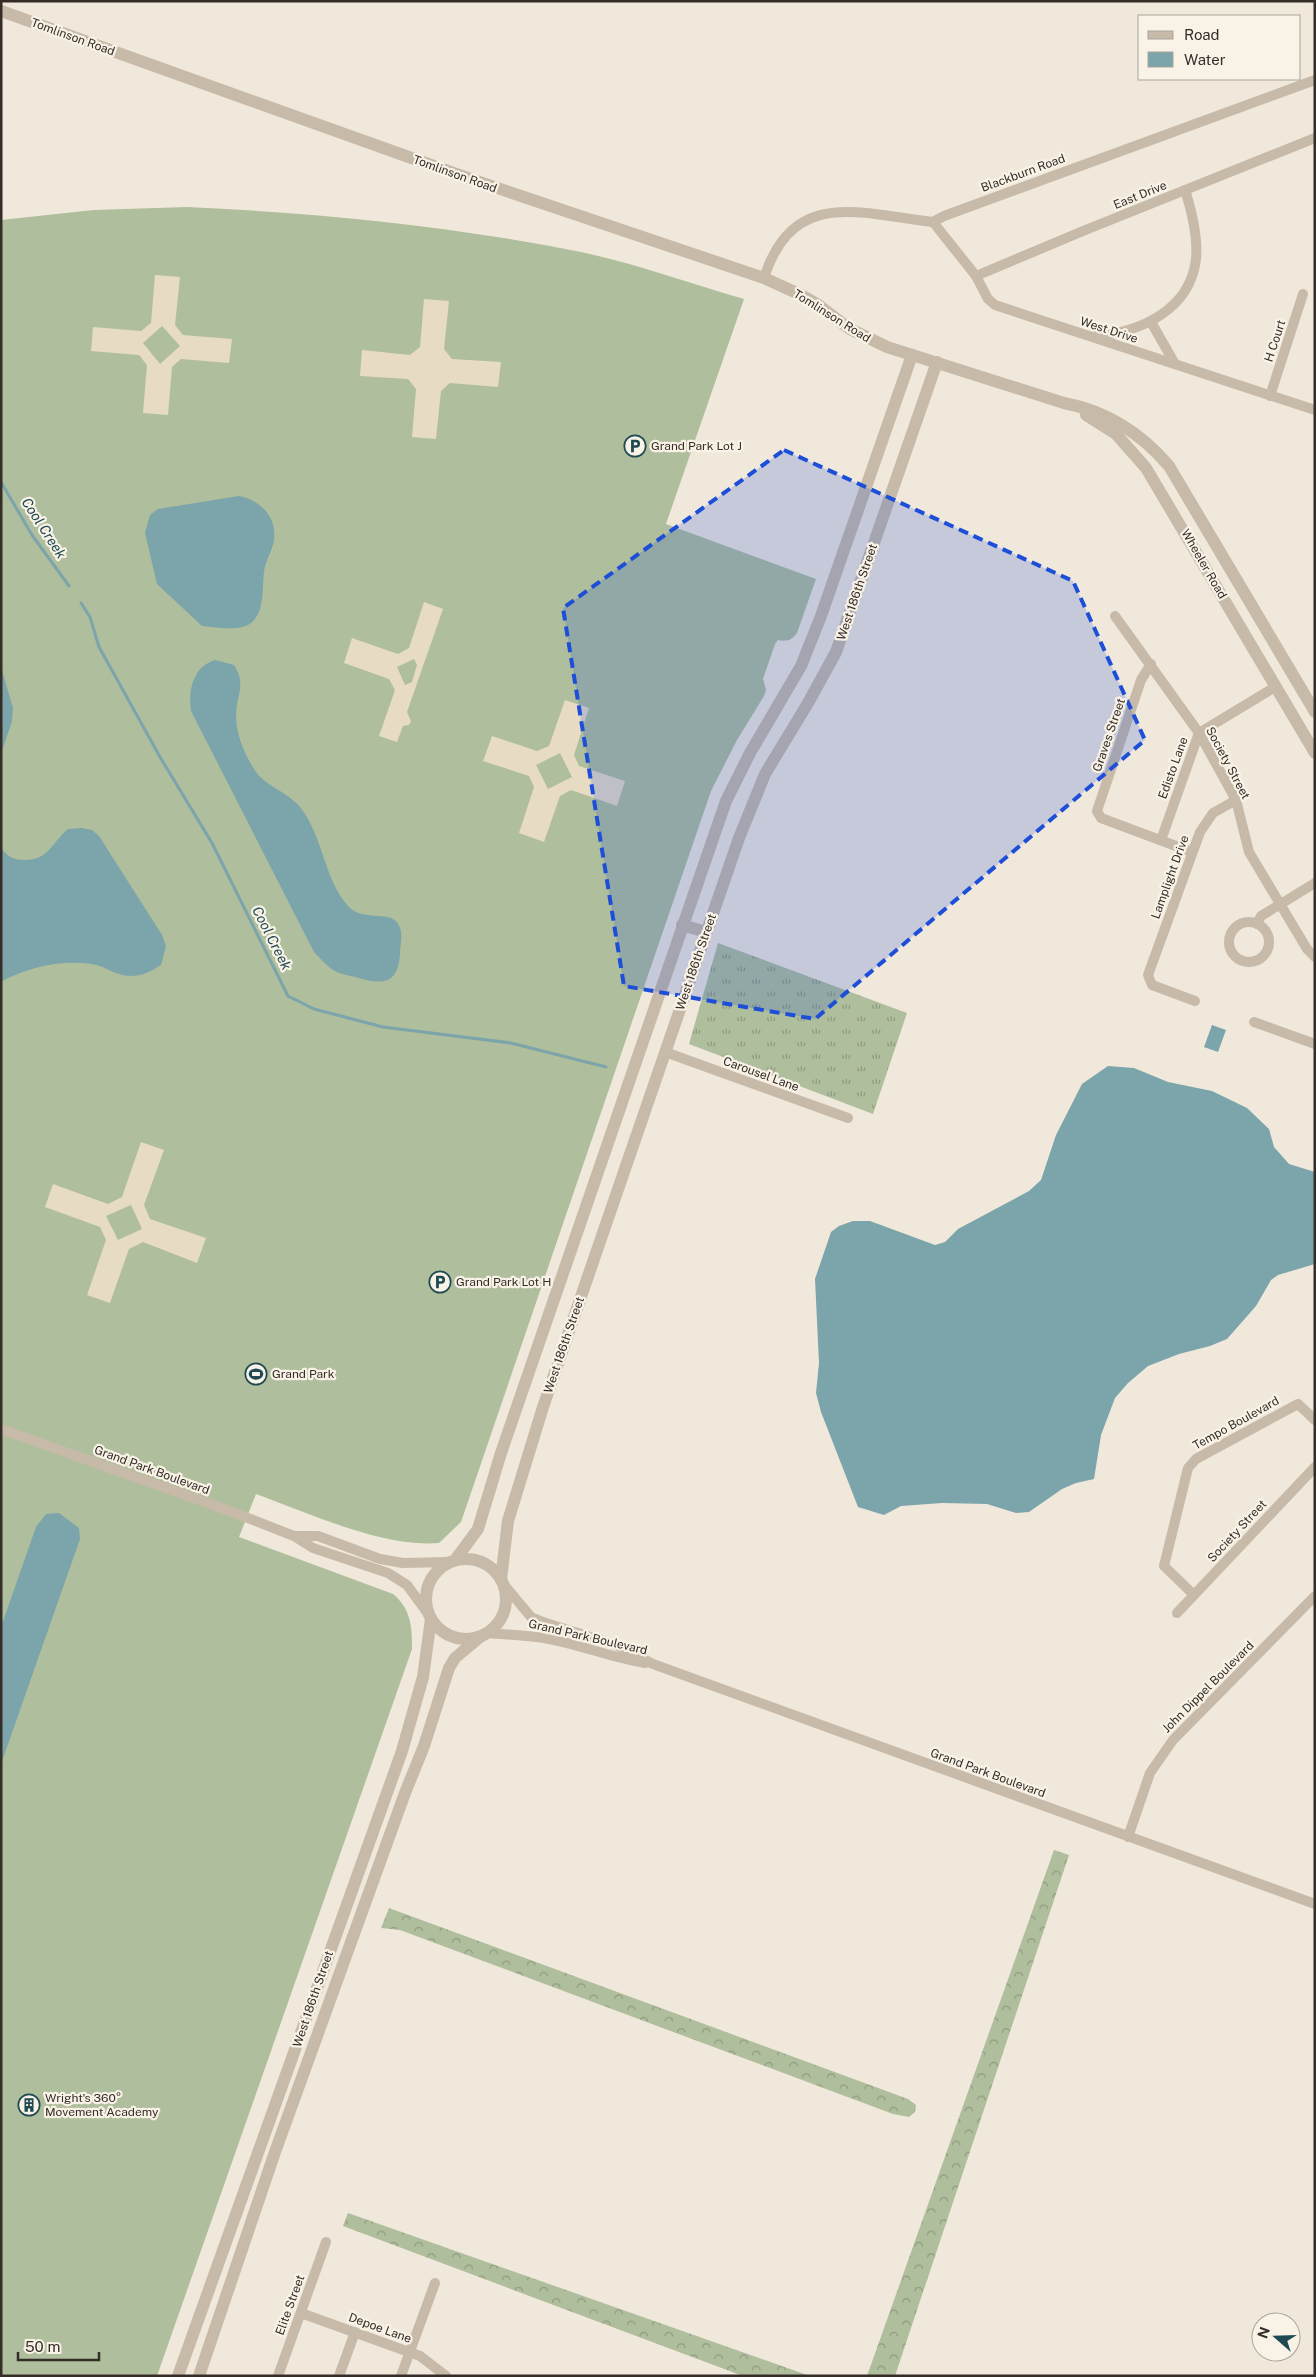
<svg xmlns="http://www.w3.org/2000/svg" width="1316" height="2377" font-family="'Public Sans',sans-serif">
	<style>
		.grass { fill: url(#grass-tufts) }
		.forest { fill: url(#forest-crowns) }
		.pitch { fill: #afbe9c }
		.plaza { fill: #e7dbc3; fill-rule: evenodd }
		.water { fill: #7ca4ab }
		.lines { fill: none; stroke-linecap: round; stroke-linejoin: round }
		.stream { stroke: #7ca4ab; stroke-width: 3 }
		.minor { stroke: #c7baa8; stroke-width: 10 }
		.tertiary { stroke: #c7baa8; stroke-width: 12 }
		.marked { fill: #1d4ed8; fill-opacity: 0.2; stroke: #1d4ed8; stroke-width: 4; stroke-dasharray: 10 6; stroke-linejoin: round }
		.labels { text-anchor: middle; stroke-width: 4.5; stroke-linejoin: round; paint-order: stroke }
		.street-label { font-size: 12px; fill: #342d28; stroke: #f8f2e7 }
		.poi-label { font-size: 12px; fill: #342d28; stroke: #f8f2e7; text-anchor: start }
		.water-label { font-size: 14px; font-style: italic; fill: #204a53; stroke: #f8f2e7 }
	</style>
	<defs>
		<pattern id="grass-tufts" width="24" height="20" patternUnits="userSpaceOnUse" patternTransform="scale(1.25)"><rect width="24" height="20" fill="#afbe9c"/><path d="M3 7l-1-3M5 7V3M7 7l1-3M15 17l-1-3M17 17v-4M19 17l1-3" fill="none" stroke="#8f9b7f"/></pattern>
		<pattern id="forest-crowns" width="20" height="18" patternUnits="userSpaceOnUse" patternTransform="scale(1.25)"><rect width="20" height="18" fill="#afbe9c"/><path d="M2 6a3 3 0 1 1 6 0M12 15a3 3 0 1 1 6 0" fill="none" stroke="#8f9b7f"/></pattern>
	</defs>
	<rect width="100%" height="100%" fill="#f0e8db"/>
	<polygon class="grass" points="718,943 907,1013 873,1114 689,1044"/>
	<g class="forest">
		<polygon points="1054,1850 1069,1855 895,2376 867,2376"/>
		<polygon points="389,1908 908,2099 916,2105 915,2112 909,2117 893,2114 400,1930 381,1928"/>
		<polygon points="348,2213 810,2376 743,2376 343,2226"/>
	</g>
	<path class="pitch" d="M187 207C319 213 451 226 581 252 634 263 691 284 744 299L666 524 816 579 797 633C792 640 787 642 778 640L775 644 763 679 766 690 764 696 737 740 711 791 461 1522 439 1543C383 1548 309 1513 256 1494L239 1537 393 1594C411 1609 412 1626 412 1649L157 2376H1V220L94 210Z"/>
	<g class="plaza">
		<path d="M155 275 180 277 175 325 183 335 232 339 229 363 181 359 172 367 168 415 143 413 147 365 139 355 91 351 93 327 141 331 151 323ZM162 326 180 346 160 364 143 343Z"/>
		<polygon points="424,299 449,301 444,349 452,359 501,362 498,387 450,383 441,391 436,439 412,437 416,389 408,379 360,376 362,350 410,355 420,347"/>
		<path d="M424 602 443 609 407 712 411 721 409 725 403 726 397 742 379 736 395 690 389 679 344 663 352 638 398 654 409 648ZM414 659 417 665 412 682 405 685 397 667Z"/>
		<path d="M565 700 589 708 574 755 579 766 625 781 617 806 571 790 560 796 544 842 519 833 534 787 529 776 483 761 492 736 537 751 549 746ZM560 753 572 777 548 789 536 765Z"/>
		<path d="M141 1142 164 1150 144 1205 150 1219 206 1238 197 1263 143 1242 129 1249 110 1303 87 1295 106 1240 100 1227 45 1207 53 1184 108 1204 122 1197ZM131 1205 142 1229 118 1240 106 1216Z"/>
	</g>
	<g class="water">
		<path d="M239 496C260 500 277 517 274 539 273 550 265 561 264 572 262 588 265 612 251 623 239 632 215 627 202 626L157 584 145 533 150 515 158 509Z"/>
		<path d="M215 660 234 665C247 686 236 694 236 716 236 734 244 753 254 769 264 786 288 792 300 807 323 836 324 879 348 906 364 924 394 907 400 928 403 935 400 946 400 954 398 987 379 984 355 977 348 975 339 974 333 970 326 965 320 958 314 952L191 711C188 690 193 667 215 660Z"/>
		<polygon points="1,667 13,708 12,721 1,754"/>
		<path d="M82 828 92 830 99 836 162 935 166 946 161 965C148 974 134 979 119 974 111 972 105 967 97 965 65 959 30 966 1 982V848C8 857 14 860 25 860 49 860 52 842 68 829Z"/>
		<polygon points="1212,1025 1226,1030 1218,1052 1204,1047"/>
		<polygon points="1108,1066 1134,1068 1168,1082 1212,1091 1247,1108 1269,1129 1274,1147 1289,1164 1315,1172 1315,1264 1278,1275 1271,1280 1256,1306 1227,1339 1210,1346 1179,1354 1148,1366 1128,1383 1115,1398 1101,1435 1094,1479 1076,1483 1062,1489 1029,1512 1016,1513 987,1504 942,1503 901,1506 884,1515 858,1507 821,1412 816,1393 819,1363 815,1279 831,1232 839,1226 853,1221 870,1221 935,1245 945,1242 958,1229 1029,1191 1041,1180 1056,1135 1082,1084"/>
		<polygon points="59,1513 79,1528 80,1539 1,1764 1,1627 36,1527 46,1514"/>
	</g>
	<g class="lines">
		<g class="stream">
			<polyline points="1,482 32,535 69,586"/>
			<polyline points="81,603 90,617 99,647 160,757 212,843 288,996 314,1009 383,1027 511,1043 606,1067"/>
		</g>
		<g class="minor">
			<polyline points="933,222 976,276 988,299 995,305 1315,410"/>
			<polyline points="976,276 1083,231 1315,138"/>
			<path d="M764 278C793 187 860 214 933 222L944 216 1315 80"/>
			<polyline points="1151,322 1175,364"/>
			<path d="M1095 336C1141 332 1190 310 1196 259 1198 236 1192 212 1185 190"/>
			<polyline points="1270,396 1303,294"/>
			<polyline points="1115,616 1199,733 1236,800 1249,852 1307,949 1315,957"/>
			<polyline points="1151,664 1141,680 1097,811 1101,818 1192,852"/>
			<polyline points="1161,840 1199,733 1275,687"/>
			<circle cx="1249" cy="942" r="20"/>
			<polyline points="1257,924 1261,916 1315,883"/>
			<polyline points="1195,1001 1152,985 1148,975 1200,832 1213,813 1236,800"/>
			<polyline points="1254,1022 1315,1044"/>
			<polyline points="665,1052 848,1118"/>
			<polyline points="1,1429 230,1511 294,1536 313,1548 388,1573 407,1585 429,1615"/>
			<polyline points="295,1536 318,1536 380,1559 403,1563 448,1562"/>
			<polyline points="505,1586 531,1617 543,1622 616,1645 653,1664 1315,1904"/>
			<polyline points="1194,1595 1164,1566 1188,1468 1196,1459 1298,1404 1315,1420"/>
			<polyline points="1177,1613 1315,1467"/>
			<path d="M487 1633C508 1635 528 1635 549 1639 582 1645 612 1658 645 1663"/>
			<polyline points="1128,1837 1150,1773 1173,1740 1315,1596"/>
			<polyline points="301,2313 420,2356 446,2376"/>
			<polyline points="278,2376 326,2242"/>
			<polyline points="339,2376 355,2332"/>
			<polyline points="401,2376 435,2283"/>
		</g>
		<g class="tertiary">
			<path d="M1 11 459 175 764 278 799 294 817 304 850 329 887 347 1064 403C1106 411 1141 433 1169 466L1315 712"/>
			<polyline points="1086,415 1116,434 1146,468 1315,753"/>
			<polyline points="682,925 706,932"/>
			<circle cx="466" cy="1599" r="40"/>
			<polyline points="455,1560 478,1529 501,1453 726,801 750,753 801,666 821,616 912,355"/>
			<polyline points="501,1579 508,1521 543,1407 739,838 765,774 808,703 836,652 937,362"/>
			<polyline points="178,2376 402,1751 423,1677 431,1619"/>
			<polyline points="199,2376 275,2152 405,1793 424,1746 449,1668 455,1658 480,1637"/>
		</g>
	</g>
	<path class="marked" d="M784 450 1073 581 1145 740 815 1019 624 986 563 608Z"/>
	<defs>
		<g id="parking-ring" transform="scale(1.125)"><circle r="9.5" fill="#f8f2e7" stroke="#204a53" stroke-width="1.5"/><path d="M-3.5-5.5H1a3.5 3.5 0 0 1 0 7H-1V5.5H-3.5ZM-1-3.4V-.6H.8a1.4 1.4 0 0 0 0-2.8Z" fill="#204a53"/></g>
		<g id="stadium-ring" transform="scale(1.125)"><circle r="9.5" fill="#f8f2e7" stroke="#204a53" stroke-width="1.5"/><path d="M0-5a6.5 5 0 1 0 0 10a6.5 5 0 1 0 0-10ZM-3.5-1.8h7v3.6h-7Z" fill="#204a53"/></g>
		<g id="building-ring" transform="scale(1.125)"><circle r="9.5" fill="#f8f2e7" stroke="#204a53" stroke-width="1.5"/><path d="M-4-6H4V6H1V3H-1V6H-4ZM-2.5-4.3h1.7v1.8h-1.7ZM.8-4.3h1.7v1.8H.8ZM-2.5-1h1.7V.8h-1.7ZM.8-1h1.7V.8H.8Z" fill="#204a53"/></g>
	</defs>
	<g fill-rule="evenodd">
		<use href="#parking-ring" x="635" y="446"/>
		<use href="#parking-ring" x="440" y="1282"/>
		<use href="#stadium-ring" x="256" y="1374"/>
		<use href="#building-ring" x="29" y="2105"/>
	</g>
	<g class="labels">
		<g class="street-label">
			<text transform="translate(73 37) rotate(20)" y="4">Tomlinson Road</text>
			<text transform="translate(1023 173) rotate(-20)" y="4">Blackburn Road</text>
			<text transform="translate(455 174) rotate(20)" y="4">Tomlinson Road</text>
			<text transform="translate(1140 195) rotate(-22)" y="4">East Drive</text>
			<text transform="translate(832 316) rotate(32)" y="4">Tomlinson Road</text>
			<text transform="translate(1109 330) rotate(18)" y="4">West Drive</text>
			<text transform="translate(1275 341) rotate(-72)" y="4">H Court</text>
			<text transform="translate(1204 564) rotate(60)" y="4">Wheeler Road</text>
			<text transform="translate(857 592) rotate(-71)" y="4">West 186th Street</text>
			<text transform="translate(1109 735) rotate(-71)" y="4">Graves Street</text>
			<text transform="translate(1228 763) rotate(62)" y="4">Society Street</text>
			<text transform="translate(1173 768) rotate(-70)" y="4">Edisto Lane</text>
			<text transform="translate(1170 877) rotate(-70)" y="4">Lamplight Drive</text>
			<text transform="translate(696 962) rotate(-71)" y="4">West 186th Street</text>
			<text transform="translate(761 1074) rotate(20)" y="4">Carousel Lane</text>
			<text transform="translate(564 1345) rotate(-71)" y="4">West 186th Street</text>
			<text transform="translate(1236 1423) rotate(-29)" y="4">Tempo Boulevard</text>
			<text transform="translate(152 1470) rotate(20)" y="4">Grand Park Boulevard</text>
			<text transform="translate(1237 1531) rotate(-47)" y="4">Society Street</text>
			<text transform="translate(588 1637) rotate(13)" y="4">Grand Park Boulevard</text>
			<text transform="translate(1208 1687) rotate(-45)" y="4">John Dippel Boulevard</text>
			<text transform="translate(988 1773) rotate(20)" y="4">Grand Park Boulevard</text>
			<text transform="translate(313 1999) rotate(-71)" y="4">West 186th Street</text>
			<text transform="translate(290 2305) rotate(-70)" y="4">Elite Street</text>
			<text transform="translate(380 2328) rotate(20)" y="4">Depoe Lane</text>
		</g>
		<g class="poi-label">
			<text x="651" y="450">Grand Park Lot J</text>
			<text x="456" y="1286">Grand Park Lot H</text>
			<text x="272" y="1378">Grand Park</text>
			<text x="45" y="2102">Wright's 360°<tspan x="45" dy="14">Movement Academy</tspan></text>
		</g>
		<g class="water-label">
			<text transform="translate(44 528) rotate(57)" y="5">Cool Creek</text>
			<text transform="translate(272 938) rotate(63)" y="5">Cool Creek</text>
		</g>
	</g>
	<rect width="1316" height="2377" fill="none" stroke="#342d28" stroke-width="5"/>
	<rect x="1138" y="15" width="162" height="65" fill="#f8f2e7" stroke="#aaa39b"/>
	<rect x="1148" y="31" width="25" height="8" fill="#c7baa8" stroke="#aaa39b"/>
	<text x="1184" y="40" font-size="15" fill="#342d28">Road</text>
	<rect x="1148" y="52" width="25" height="15" fill="#7ca4ab" stroke="#aaa39b"/>
	<text x="1184" y="65" font-size="15" fill="#342d28">Water</text>
	<g transform="translate(1276 2337) rotate(290)"><circle r="24" fill="#f8f2e7" stroke="#aaa39b"/>
	<path d="M0-4L9 19L0 12L-9 19Z" fill="#204a53"/>
	<text y="-8" font-size="14" font-weight="bold" text-anchor="middle" fill="#342d28">N</text>
	</g>
	<path d="M18 2352v8h81v-8" fill="none" stroke="#342d28" stroke-width="2.5"/>
	<text x="25" y="2352" font-size="15" fill="#342d28" stroke="#f8f2e7" stroke-width="4" paint-order="stroke">50 m</text>
</svg>
